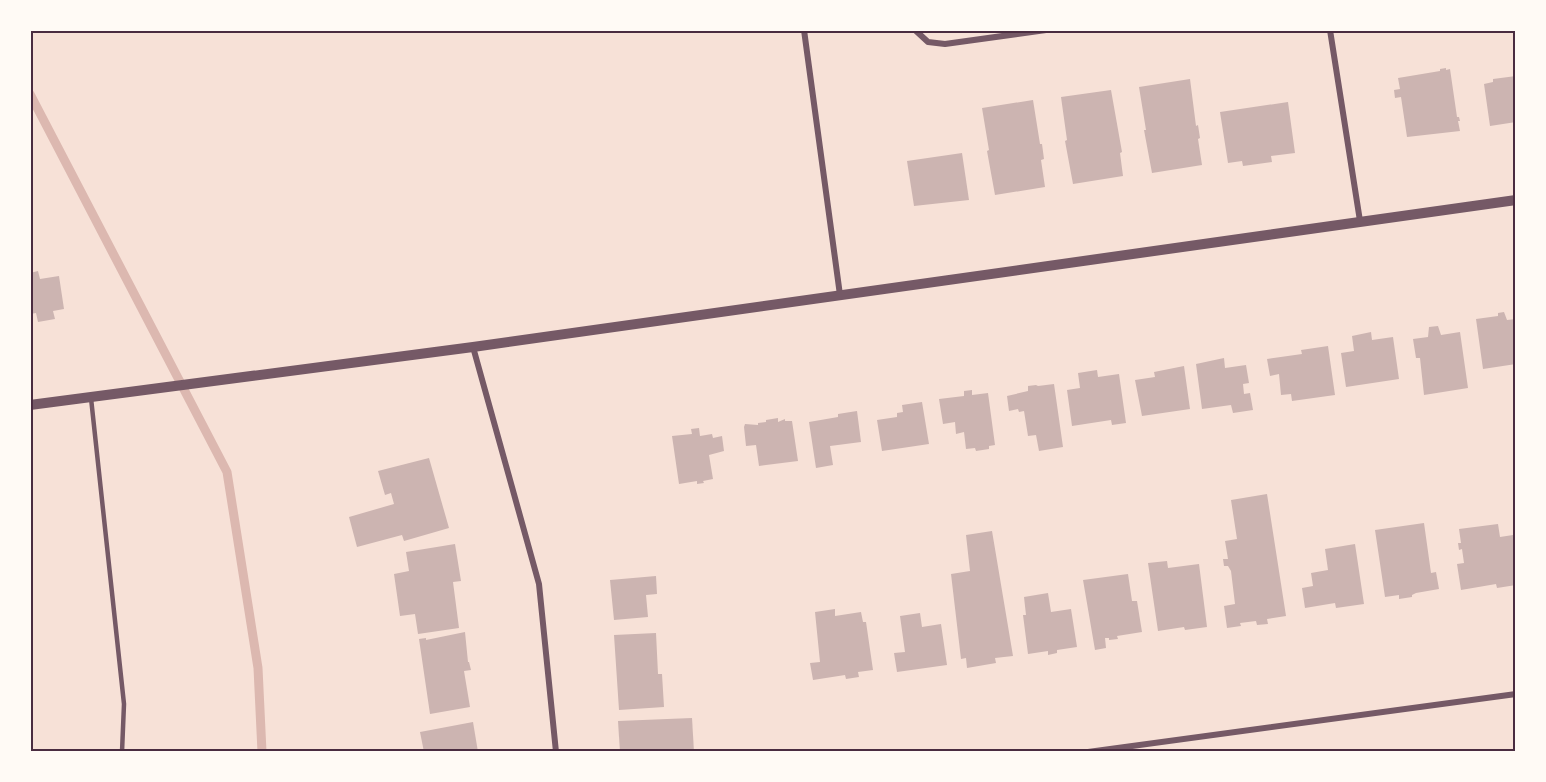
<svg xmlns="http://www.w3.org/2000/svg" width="1546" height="782" font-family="Karla,sans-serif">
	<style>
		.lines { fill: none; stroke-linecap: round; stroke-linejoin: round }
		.stream { stroke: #dcb8b0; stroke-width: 9 }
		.building { fill: #ccb4b1 }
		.service { stroke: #755966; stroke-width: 4.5 }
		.minor { stroke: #755966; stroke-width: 6 }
		.tertiary { stroke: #755966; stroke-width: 10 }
		.neatline { fill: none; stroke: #4a2c40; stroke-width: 2 }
	</style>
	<rect width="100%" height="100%" fill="#f7e1d7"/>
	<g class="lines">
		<polyline class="stream" points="30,94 227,472 258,668 262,752"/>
	</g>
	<g class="building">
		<polygon points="1446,68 1446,70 1450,69 1457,117 1459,117 1460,121 1458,121 1460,131 1407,137 1401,97 1395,98 1394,90 1400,89 1398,78 1440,71 1440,69"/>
		<polygon points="1516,76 1516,122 1490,126 1484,84 1493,82 1493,79"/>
		<polygon points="1190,79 1196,126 1198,125 1200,138 1198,139 1202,165 1152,173 1144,130 1146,130 1139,87"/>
		<polygon points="1111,90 1122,152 1120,153 1123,176 1073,184 1065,141 1067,140 1061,97"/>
		<polygon points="1033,100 1040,144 1042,144 1044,159 1041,160 1045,187 995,195 987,151 989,150 982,108"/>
		<polygon points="1288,102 1295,153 1271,156 1272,162 1243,166 1242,161 1228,163 1220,112"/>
		<polygon points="962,153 969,200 914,206 907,161"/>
		<polygon points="38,271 40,279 59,276 64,309 53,311 55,319 38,322 36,313 30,314 30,273"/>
		<polygon points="1504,312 1507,320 1516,319 1516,364 1483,369 1476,319 1498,316 1498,313"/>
		<polygon points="1438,326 1441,335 1460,332 1468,388 1424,395 1420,358 1416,358 1413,339 1428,337 1429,327"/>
		<polygon points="1371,332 1372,340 1393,337 1399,379 1346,387 1341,353 1354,351 1352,336"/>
		<polygon points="1328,346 1335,395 1292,401 1291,394 1281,395 1279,374 1270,376 1267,359 1302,354 1301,350"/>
		<polygon points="1224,358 1225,368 1246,365 1249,383 1243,384 1244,394 1250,393 1253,410 1233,413 1231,405 1202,409 1196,364"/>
		<polygon points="1184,366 1190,409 1142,416 1135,380 1155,377 1154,372"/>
		<polygon points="1097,370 1098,377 1119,374 1126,423 1112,425 1111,420 1072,426 1067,390 1080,388 1078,373"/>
		<polygon points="1054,384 1063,447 1039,451 1036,435 1028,436 1024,411 1019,412 1018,409 1009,411 1007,396 1028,391 1028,386 1036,385 1038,386"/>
		<polygon points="972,390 972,395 988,393 995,445 989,446 989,449 976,451 975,448 966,449 964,432 956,434 955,422 943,424 939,399 964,396 964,391"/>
		<polygon points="922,402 929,444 882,451 877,420 897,417 897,413 903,412 902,405"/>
		<polygon points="857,411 861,442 830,446 833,465 816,468 809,422 838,417 838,414"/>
		<polygon points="778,418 778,422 785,419 785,421 792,421 798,461 759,466 756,445 746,446 744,427 745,424 758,425 758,423 766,422 766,420"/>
		<polygon points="699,428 700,436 712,434 713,438 722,436 724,451 709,455 713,479 703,481 704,483 697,484 697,481 679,484 672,436 692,434 691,429"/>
		<polygon points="429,458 449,528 404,541 402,535 357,547 349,517 394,504 391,493 385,495 378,471"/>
		<polygon points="1267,494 1286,616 1267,619 1268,624 1257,625 1256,621 1240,623 1241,626 1227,628 1224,606 1235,604 1231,571 1228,566 1224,566 1223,559 1228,559 1225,541 1237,539 1231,500"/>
		<polygon points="1424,523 1431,573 1436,572 1439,589 1416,593 1412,595 1412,597 1399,599 1399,595 1385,597 1375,530"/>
		<polygon points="1498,524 1500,537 1513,535 1516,556 1516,585 1497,588 1496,584 1461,590 1457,564 1464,563 1462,549 1459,550 1458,543 1461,543 1459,529"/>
		<polygon points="992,531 1013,656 995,658 996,663 967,668 966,658 961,659 951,574 970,571 966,535"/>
		<polygon points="455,544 461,581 453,582 459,628 418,634 415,614 400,616 394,574 409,571 406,552"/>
		<polygon points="1355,544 1364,604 1336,608 1335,603 1305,608 1302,588 1313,586 1311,573 1328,570 1325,549"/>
		<polygon points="1167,561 1168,568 1199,564 1207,627 1185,630 1184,627 1158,631 1148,563"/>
		<polygon points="1128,574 1132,601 1137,601 1142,632 1117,636 1118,639 1109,640 1109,638 1105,638 1106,648 1095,650 1083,580"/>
		<polygon points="656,576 657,594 646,595 648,617 614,620 610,580"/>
		<polygon points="1048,593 1051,612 1071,609 1077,647 1057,650 1057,653 1048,655 1048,651 1028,654 1023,615 1026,615 1024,597"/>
		<polygon points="835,609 835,616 861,612 863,622 866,622 873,670 858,672 859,677 846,679 845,675 813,680 810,663 820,662 815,612"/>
		<polygon points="920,613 922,627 941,624 947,665 897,672 894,653 905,652 900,616"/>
		<polygon points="465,632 468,662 469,662 471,670 464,671 470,707 430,714 419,639 426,638 426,640"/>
		<polygon points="656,633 658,674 662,674 664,707 619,710 614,635"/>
		<polygon points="692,718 694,752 620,752 618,721"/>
		<polygon points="473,722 478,752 424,752 420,732"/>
	</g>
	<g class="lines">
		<polyline class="service" points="91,398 124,704 122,752"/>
		<g class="minor">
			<polyline points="804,30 840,295"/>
			<polyline points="915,30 928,42 945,44 1046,30"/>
			<polyline points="1330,30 1360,221"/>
			<polyline points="473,347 539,584 556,752"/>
			<polyline points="1088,752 1516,694"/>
		</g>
		<polyline class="tertiary" points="30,405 473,347 1516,200"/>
	</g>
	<rect width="1546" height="782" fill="none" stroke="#fffaf5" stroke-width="63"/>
	<rect x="32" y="32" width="1482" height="718" class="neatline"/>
</svg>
